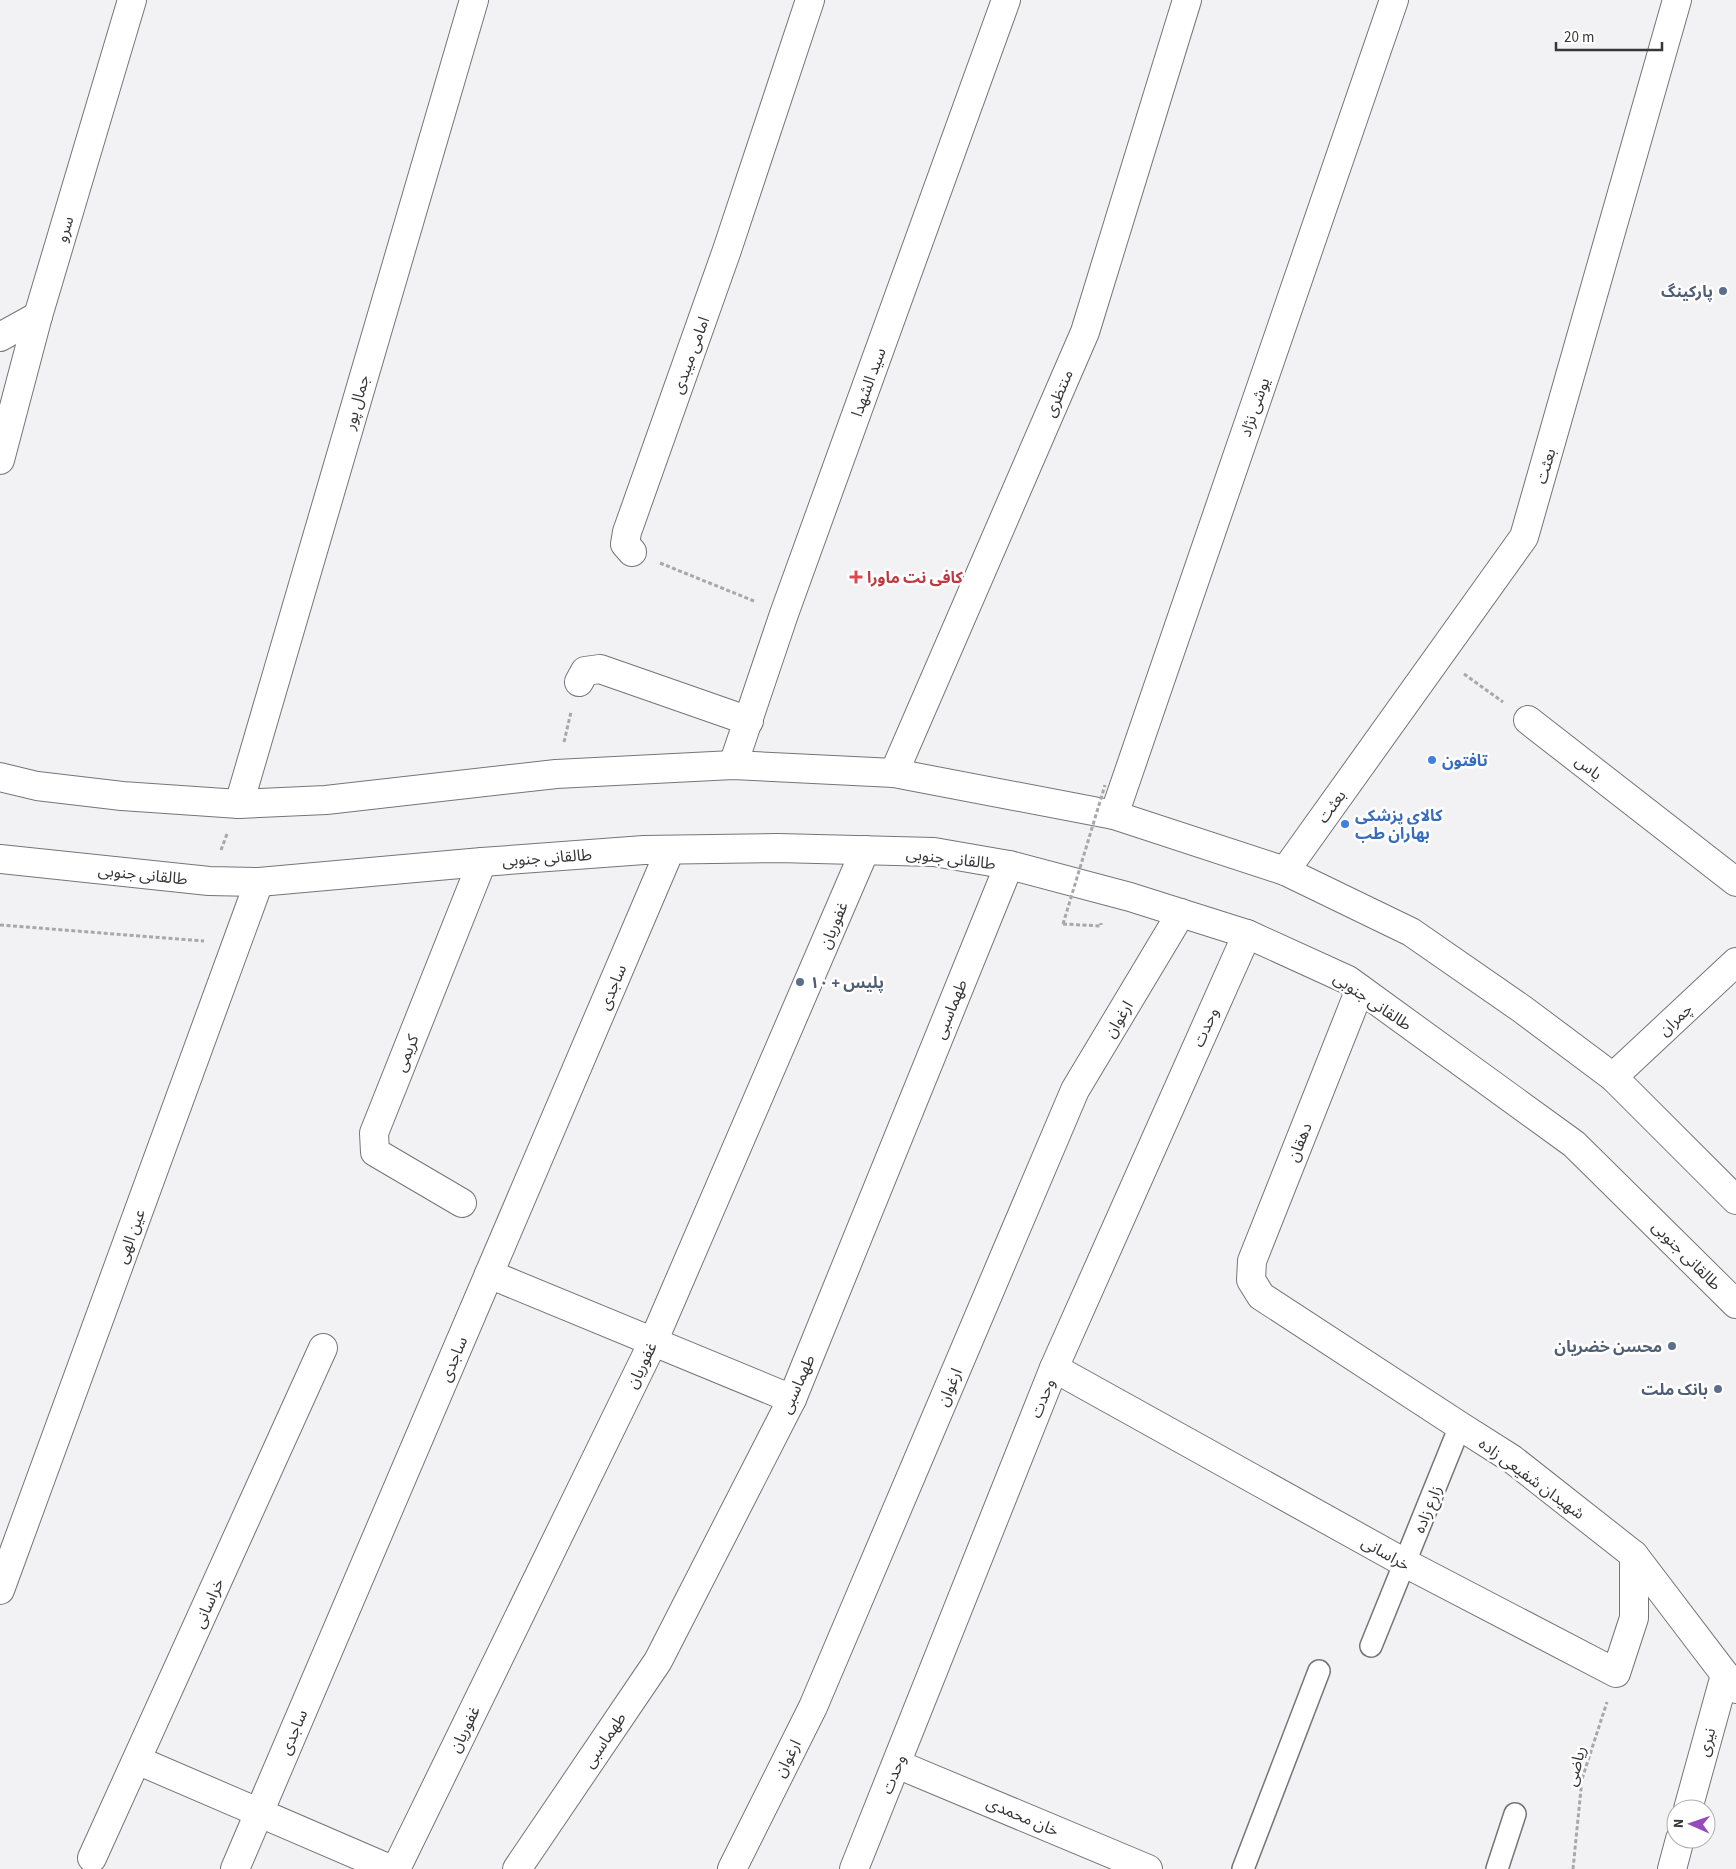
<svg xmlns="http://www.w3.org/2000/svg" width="1736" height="1869" font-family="'Source Sans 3','Noto Sans Arabic',sans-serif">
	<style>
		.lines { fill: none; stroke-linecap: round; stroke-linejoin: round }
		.lane-casing { stroke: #757576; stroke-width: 24 }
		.street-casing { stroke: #757576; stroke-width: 30 }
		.primary-casing { stroke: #757576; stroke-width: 30 }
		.path { stroke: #a8a8a9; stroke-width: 3; stroke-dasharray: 4 2.5; stroke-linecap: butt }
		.lane { stroke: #fff; stroke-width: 21 }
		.street { stroke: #fff; stroke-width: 28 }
		.primary { stroke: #fff; stroke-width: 28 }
		.path-bridge { stroke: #a8a8a9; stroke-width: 3; stroke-dasharray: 4 2.5; stroke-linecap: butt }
		.service-dot { fill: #5c6f8a; stroke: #fff; stroke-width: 2 }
		.health-dot { fill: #e0444e; stroke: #fff; stroke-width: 2 }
		.shop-dot { fill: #3f7fe0; stroke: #fff; stroke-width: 2 }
		.labels { text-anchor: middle; stroke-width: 5; stroke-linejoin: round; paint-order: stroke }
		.street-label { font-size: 16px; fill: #373737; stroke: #fff }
		.service-label { font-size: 16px; font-weight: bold; fill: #4e5e75; stroke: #fff; text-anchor: end }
		.health-label { font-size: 16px; font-weight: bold; fill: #be3a42; stroke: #fff; text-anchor: start }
		.shop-label { font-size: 16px; font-weight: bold; fill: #366cbe; stroke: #fff; text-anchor: start }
	</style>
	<rect width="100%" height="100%" fill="#f2f2f4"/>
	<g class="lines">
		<g class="lane-casing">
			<g id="lane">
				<polyline points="1371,1646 1460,1426"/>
				<polyline points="1243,1869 1319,1671"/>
				<polyline points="1497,1869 1515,1814"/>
			</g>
		</g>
		<g class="street-casing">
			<g id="street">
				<polyline points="0,337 38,316"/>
				<polyline points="0,460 38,316 132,0"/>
				<polyline points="632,552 625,544 627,532 727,250 810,0"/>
				<polyline points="579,682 585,671 600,669 749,721"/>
				<polyline points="1528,720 1736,882"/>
				<polyline points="733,765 784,614 1006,0"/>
				<polyline points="894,773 1085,332 1187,0"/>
				<polyline points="239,804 474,0"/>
				<polyline points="1114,815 1394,0"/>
				<polyline points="1285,871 1524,537 1677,0"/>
				<polyline points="1360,989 1252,1261 1251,1280 1261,1296 1460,1426 1512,1459 1634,1555 1736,1689"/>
				<polyline points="1613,1077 1736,962"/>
				<polyline points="462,1203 375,1152 374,1133 482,862"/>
				<polyline points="489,1274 792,1399"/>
				<polyline points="1054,1368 1405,1563 1616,1673 1634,1618 1634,1555"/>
				<polyline points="0,1590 259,882"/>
				<polyline points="137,1760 390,1869"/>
				<polyline points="897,1764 1148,1869"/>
				<polyline points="1688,1809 1725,1675"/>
				<polyline points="92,1858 323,1348"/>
				<polyline points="235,1869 670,850"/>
				<polyline points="396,1869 653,1342 865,850"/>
				<polyline points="517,1869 658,1661 792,1399 1009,865"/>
				<polyline points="732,1869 813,1707 1075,1090 1181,913"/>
				<polyline points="854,1869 1054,1368 1247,934"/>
				<polyline points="1672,1869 1680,1839"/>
			</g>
		</g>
		<g class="primary-casing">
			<g id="primary">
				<polyline points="0,777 37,786 122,796 239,804 326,800 556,774 733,765 894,773 1114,815 1285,871 1411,932 1522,1009 1613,1077 1736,1200"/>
				<polyline points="0,859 209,881 259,882 482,862 644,850 778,848 934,852 1009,865 1130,897 1247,934 1348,980 1574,1144 1736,1304"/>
			</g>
		</g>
		<g class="path">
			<polyline points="660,563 754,601"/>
			<polyline points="1464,674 1503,702"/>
			<polyline points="564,742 571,712"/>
			<polyline points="221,850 227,834"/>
			<polyline points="1063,924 1101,926 1101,923"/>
			<polyline points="0,925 204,941"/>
			<polyline points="1573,1869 1582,1779 1607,1702"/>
		</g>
		<use href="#lane" class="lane"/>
		<use href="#street" class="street"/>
		<use href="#primary" class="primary"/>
		<polyline class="path-bridge" points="1063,924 1105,785"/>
	</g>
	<g class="service-dot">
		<circle cx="1723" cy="291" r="5"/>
		<circle cx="800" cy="982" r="5"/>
		<circle cx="1672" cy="1346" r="5"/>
		<circle cx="1718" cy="1389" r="5"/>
	</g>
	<path class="health-dot" d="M853.5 569.5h5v5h5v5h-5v5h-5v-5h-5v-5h5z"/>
	<g class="shop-dot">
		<circle cx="1432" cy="760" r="5"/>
		<circle cx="1345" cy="824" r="5"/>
	</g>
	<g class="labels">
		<g class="street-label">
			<text transform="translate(64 229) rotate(-73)" y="6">سرو</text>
			<text transform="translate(690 355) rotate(-70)" y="6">امامی میبدی</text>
			<text transform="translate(868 382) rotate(-70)" y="6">سید الشهدا</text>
			<text transform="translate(1058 393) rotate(-67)" y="6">منتظری</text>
			<text transform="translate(356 402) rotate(-74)" y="6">جمال پور</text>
			<text transform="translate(1254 407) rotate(-71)" y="6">یوشی نژاد</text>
			<text transform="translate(1545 466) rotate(-74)" y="6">بعثت</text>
			<text transform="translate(1589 767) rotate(38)" y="6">یاس</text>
			<text transform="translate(1331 806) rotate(-54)" y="6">بعثت</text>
			<text transform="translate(547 857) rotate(-4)" y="6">طالقانی جنوبی</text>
			<text transform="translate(951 858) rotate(7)" y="6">طالقانی جنوبی</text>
			<text transform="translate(143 874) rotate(6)" y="6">طالقانی جنوبی</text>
			<text transform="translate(833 925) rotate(-67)" y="6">غفوریان</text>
			<text transform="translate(612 987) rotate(-67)" y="6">ساجدی</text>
			<text transform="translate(1373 1001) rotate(34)" y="6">طالقانی جنوبی</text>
			<text transform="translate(950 1009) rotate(-68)" y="6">طهماسبی</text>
			<text transform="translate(1118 1019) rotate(-59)" y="6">ارغوان</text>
			<text transform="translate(1675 1019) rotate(-43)" y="6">چمران</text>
			<text transform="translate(1205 1027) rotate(-66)" y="6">وحدت</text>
			<text transform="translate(406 1053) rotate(-68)" y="6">کریمی</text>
			<text transform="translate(1299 1142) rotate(-68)" y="6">دهقان</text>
			<text transform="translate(130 1236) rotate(-70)" y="6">عین الهی</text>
			<text transform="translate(1687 1255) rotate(45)" y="6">طالقانی جنوبی</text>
			<text transform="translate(453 1359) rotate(-67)" y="6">ساجدی</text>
			<text transform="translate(641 1365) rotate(-64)" y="6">غفوریان</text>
			<text transform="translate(797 1384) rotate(-66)" y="6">طهماسبی</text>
			<text transform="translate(949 1387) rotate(-67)" y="6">ارغوان</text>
			<text transform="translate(1042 1398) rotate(-68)" y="6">وحدت</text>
			<text transform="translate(1532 1478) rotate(36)" y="6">شهیدان شفیعی زاده</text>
			<text transform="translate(1427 1509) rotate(-68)" y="6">زارع زاده</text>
			<text transform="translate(1386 1553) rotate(29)" y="6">خراسانی</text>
			<text transform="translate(208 1603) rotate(-66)" y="6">خراسانی</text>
			<text transform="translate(464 1729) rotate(-64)" y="6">غفوریان</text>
			<text transform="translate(293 1732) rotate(-67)" y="6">ساجدی</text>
			<text transform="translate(604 1740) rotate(-56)" y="6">طهماسبی</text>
			<text transform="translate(1706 1742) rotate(-75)" y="6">نیری</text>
			<text transform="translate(787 1758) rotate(-63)" y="6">ارغوان</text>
			<text transform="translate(1575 1766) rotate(-76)" y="6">ریاضی</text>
			<text transform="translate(893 1774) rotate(-68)" y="6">وحدت</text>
			<text transform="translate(1023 1816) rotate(23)" y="6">خان محمدی</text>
		</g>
		<g class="service-label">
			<text x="1713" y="297">پارکینگ</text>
			<text x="810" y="988" text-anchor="start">پلیس + ۱۰</text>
			<text x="1662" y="1352">محسن خضریان</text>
			<text x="1708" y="1395">بانک ملت</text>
		</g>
		<g class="health-label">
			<text x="867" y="583">کافی نت ماورا</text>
		</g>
		<g class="shop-label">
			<text x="1442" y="766">تافتون</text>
			<text x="1355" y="821">کالای پزشکی<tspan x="1355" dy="18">بهاران طب</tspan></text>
		</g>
	</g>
	<g transform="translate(1691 1824) rotate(272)"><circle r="24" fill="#ffffff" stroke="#afafaf"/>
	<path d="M0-4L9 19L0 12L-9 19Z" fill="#9749ba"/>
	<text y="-8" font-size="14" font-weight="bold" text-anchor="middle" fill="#373737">N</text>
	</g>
	<path d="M1556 42v8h106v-8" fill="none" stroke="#373737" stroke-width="2.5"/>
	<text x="1564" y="42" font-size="15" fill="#373737" stroke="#ffffff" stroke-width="4" paint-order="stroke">20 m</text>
</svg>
